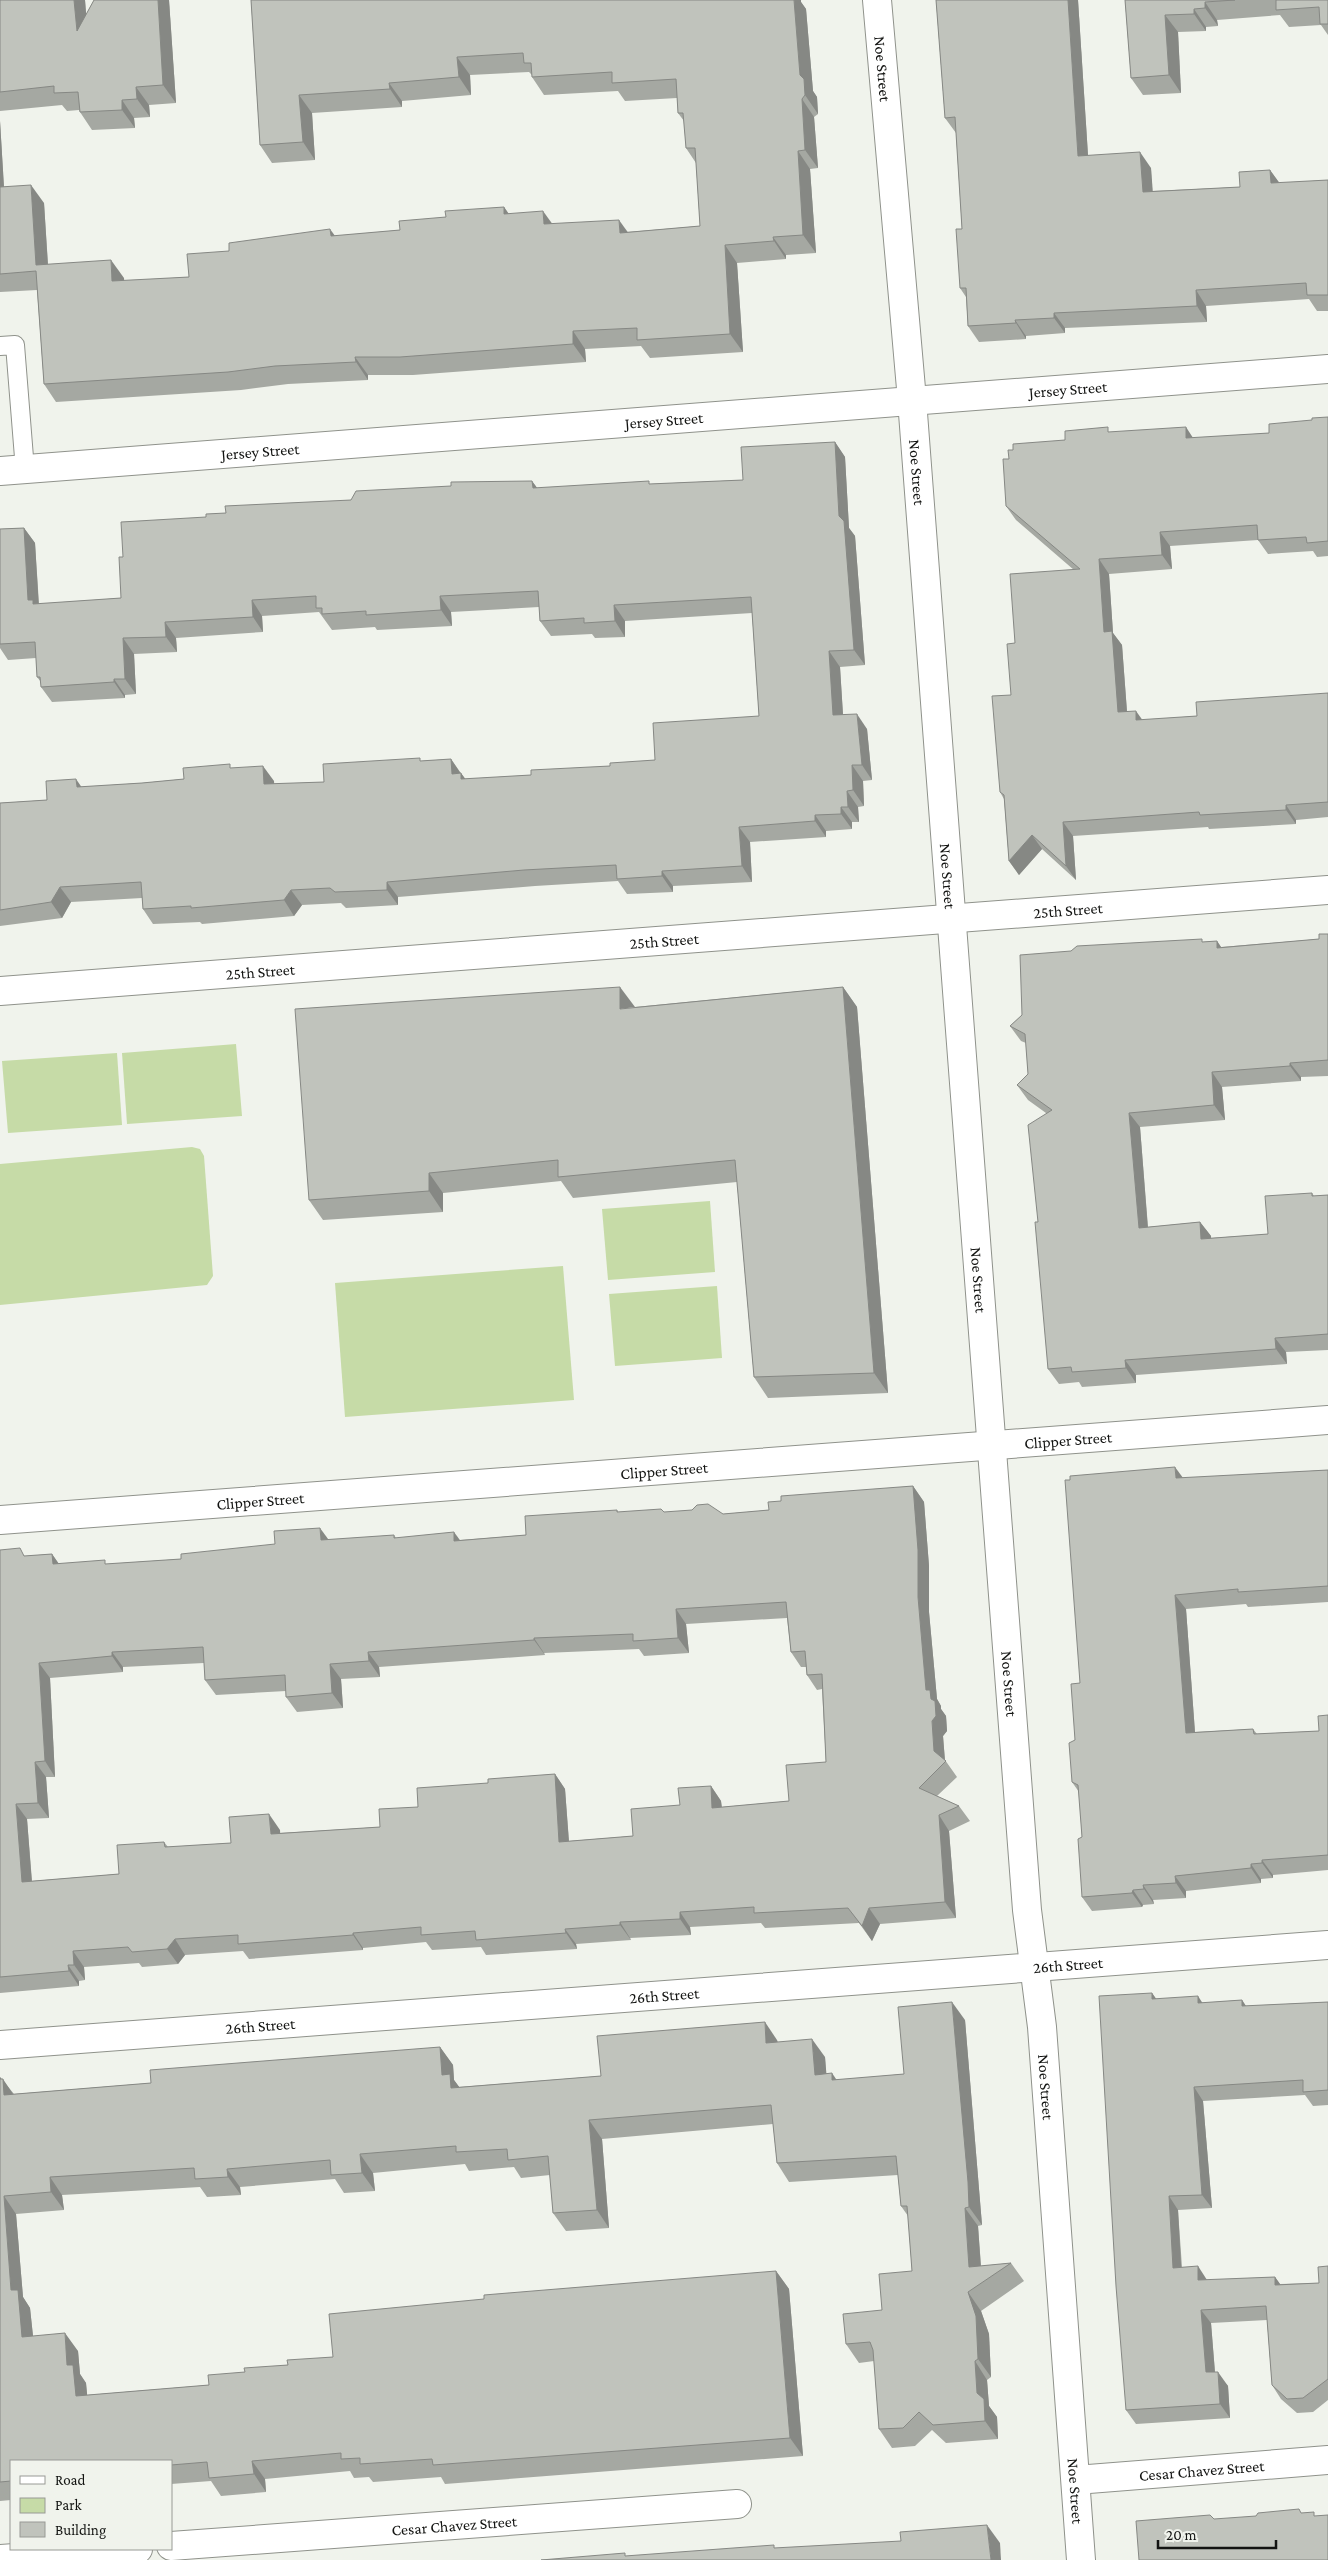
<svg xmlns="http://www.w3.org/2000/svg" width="1328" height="2560" font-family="'Crimson Pro',serif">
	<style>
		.green { fill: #c6dba7 }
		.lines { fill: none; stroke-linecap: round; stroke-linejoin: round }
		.lane-casing { stroke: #8f928b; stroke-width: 20 }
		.street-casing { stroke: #8f928b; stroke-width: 30 }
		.secondary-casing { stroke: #8f928b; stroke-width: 30 }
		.lane { stroke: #fff; stroke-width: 18 }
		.street { stroke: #fff; stroke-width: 28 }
		.secondary { stroke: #fff; stroke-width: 28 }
		.wall { fill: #a5a8a2; fill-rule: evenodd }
		.shaded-wall { fill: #868884 }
		.building { fill: #c0c3bc; stroke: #868884; fill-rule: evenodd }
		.labels { text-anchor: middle; stroke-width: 4.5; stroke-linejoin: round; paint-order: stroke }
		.street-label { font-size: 16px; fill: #131412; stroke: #f0f3ec }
	</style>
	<rect width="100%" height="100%" fill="#f0f3ec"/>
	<g class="green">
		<polygon points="236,1044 242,1116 127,1124 122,1053"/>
		<polygon points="117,1053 122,1125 8,1133 2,1061"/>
		<polygon points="192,1147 200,1149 204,1156 213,1276 207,1285 0,1305 0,1164"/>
		<polygon points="710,1201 715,1272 608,1280 602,1209"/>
		<polygon points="563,1266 574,1400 345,1417 335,1283"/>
		<polygon points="717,1286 722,1358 615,1366 609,1294"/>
	</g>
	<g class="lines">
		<g class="lane-casing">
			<polyline id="lane" points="0,346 15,345 25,470"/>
		</g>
		<g class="street-casing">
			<g id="street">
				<path id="s1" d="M877 0 912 400 1027 1910 1042 2027 1081 2560"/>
				<path id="s2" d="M0 471 1328 369"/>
				<path id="s3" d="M0 991 1328 890"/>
				<path id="s4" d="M0 2045 1328 1945"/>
				<path id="s5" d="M1076 2480 1328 2460"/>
				<path id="s6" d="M171 2546 737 2504"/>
				<polyline points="0,2559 138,2549"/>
			</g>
		</g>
		<g class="secondary-casing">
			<g id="secondary">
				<path id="s7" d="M0 1520 1328 1420"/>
			</g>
		</g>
		<use href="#lane" class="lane"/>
		<use href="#street" class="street"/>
		<use href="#secondary" class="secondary"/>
	</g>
	<g class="wall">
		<polygon points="0,0 85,0 86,15 94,0 169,0 176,103 149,105 150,117 134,118 135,128 92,130 80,112 79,110 67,111 62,105 0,111"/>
		<polygon points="251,0 801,2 806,9 813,91 817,97 818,114 814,117 818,168 810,169 816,253 786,255 786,259 737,263 743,352 650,358 641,346 585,349 586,362 413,375 368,375 368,380 288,384 241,390 56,402 44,384 37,290 0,292 0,121 4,187 44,203 48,264 124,278 124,281 189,277 229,251 335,236 400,230 446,217 504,207 509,214 552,224 627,232 700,226 696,163 686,148 684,121 678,113 677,98 625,101 618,91 544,95 532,77 532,75 529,72 470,75 471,95 402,101 402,107 312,113 315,160 272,163 260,145"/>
		<polygon points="936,0 1078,0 1088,155 1151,168 1152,191 1240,187 1270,170 1279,183 1328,180 1328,311 1317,311 1309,299 1206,306 1207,322 1065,328 1065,333 1026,336 1026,339 979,342 968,326 966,297 960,288 962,229 956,133 945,118"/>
		<polygon points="1125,0 1328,0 1328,35 1321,25 1289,27 1280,15 1217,20 1218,26 1206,27 1206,31 1178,32 1181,93 1143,95 1131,78"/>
		<polygon points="1328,417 1328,556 1317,557 1313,551 1268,554 1258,540 1170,546 1172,569 1109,574 1113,633 1122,645 1127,711 1142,720 1197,716 1328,693 1328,817 1296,820 1296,824 1209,829 1208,827 1073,836 1076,880 1042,849 1019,875 1009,861 1004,799 1000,792 1011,695 1015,643 1074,570 1016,520 1006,506 1009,459 1013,450 1065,440 1111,432 1193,438 1269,433 1312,420"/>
		<polygon points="835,442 845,457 849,528 855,536 865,665 840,667 843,715 867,729 872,780 863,781 864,806 858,807 859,822 852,822 852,829 826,831 826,837 750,842 752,882 673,886 673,892 627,894 618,881 535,886 398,897 398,905 346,908 341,903 302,905 294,916 202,924 200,922 153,924 143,909 142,898 71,902 62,918 0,926 0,803 47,800 81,787 142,783 184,779 232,768 274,781 274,784 324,782 422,761 451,759 465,779 531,775 610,766 655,760 759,716 752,613 625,621 625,637 595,638 592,634 551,636 540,621 539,607 451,612 452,626 377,630 375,627 332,630 319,612 262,616 263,632 176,638 177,652 134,654 136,694 125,695 125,698 52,702 41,687 41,682 37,677 36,658 8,660 0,648 0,529 24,528 35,543 39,604 121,598 123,557 206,517 226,513 532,481 537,488 651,484 743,480"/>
		<polygon points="1328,934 1328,1076 1301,1077 1301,1081 1222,1087 1225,1120 1140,1127 1148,1227 1200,1222 1211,1236 1211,1238 1268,1234 1312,1193 1314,1196 1328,1195 1328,1350 1286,1352 1287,1364 1136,1375 1136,1383 1082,1387 1079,1382 1059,1384 1048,1369 1038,1222 1046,1113 1028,1100 1017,1085 1028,1074 1026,1043 1021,1041 1010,1026 1022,1015 1071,951 1217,941 1221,947 1319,939"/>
		<polygon points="843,987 857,1007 888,1393 768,1398 754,1377 737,1182 573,1198 561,1181 443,1193 443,1212 323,1220 309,1200 635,1007"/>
		<polygon points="1328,1470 1328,1602 1248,1607 1246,1604 1186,1609 1195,1732 1253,1729 1257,1734 1319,1731 1328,1715 1328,1870 1273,1875 1273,1878 1261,1879 1261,1883 1186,1891 1186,1898 1153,1900 1154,1904 1143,1905 1142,1907 1092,1911 1082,1897 1082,1837 1079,1792 1072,1782 1080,1683 1070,1480 1183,1478"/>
		<path d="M913 1486 924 1502 929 1566V1612L937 1699 941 1706V1709L946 1716 947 1731 943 1736 945 1760 957 1777 937 1796 959 1806 970 1821 949 1831 956 1918 880 1924 872 1941 859 1923 765 1928 761 1923 690 1927 691 1935 630 1938 631 1940 576 1944 577 1949 486 1955 481 1947 432 1950 426 1942 363 1948V1950L249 1959 243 1951 185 1955 178 1964 142 1967 139 1963 84 1967 85 1980 79 1981V1986L0 1993V1550L25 1556 52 1554 59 1564H108L181 1559 328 1540 394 1535 396 1538 460 1540 526 1535 617 1510 618 1512 723 1514 769 1510 781 1501ZM787 1618 791 1652 801 1667H806L807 1675 817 1690 822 1689 826 1762 789 1801 722 1807 721 1801 711 1786 633 1836 569 1841 565 1789 555 1774 488 1783 418 1807 380 1827 280 1833V1830L231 1843 168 1847 164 1842 119 1874 32 1881 27 1819 49 1818 46 1777H55L50 1678 123 1672V1667L204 1663 205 1680 216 1695 286 1691V1697L297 1712 343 1708 341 1679 380 1677 379 1667 545 1655 544 1653 639 1649 644 1656 689 1653 686 1624Z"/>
		<polygon points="1152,1993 1156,1999 1202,2003 1242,2000 1246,2006 1328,2002 1328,2105 1313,2106 1305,2095 1203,2101 1212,2208 1178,2210 1182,2267 1207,2280 1275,2277 1280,2284 1319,2283 1328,2266 1328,2400 1313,2412 1297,2413 1281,2399 1272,2385 1267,2320 1211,2323 1215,2372 1228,2386 1230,2418 1136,2424 1126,2410"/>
		<polygon points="965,2020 982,2225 978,2226 981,2266 1011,2263 1024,2281 981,2311 989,2334 991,2377 987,2380 989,2406 997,2417 998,2439 946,2443 932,2430 915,2446 892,2448 879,2429 874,2361 859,2363 846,2344 882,2310 912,2271 908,2216 901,2206 898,2175 789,2182 777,2163 773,2124 602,2139 609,2228 566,2231 553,2213 550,2175 521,2178 514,2167 469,2171 465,2164 373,2173 375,2191 344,2193 335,2179 240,2187 241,2195 207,2197 200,2187 62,2195 64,2210 16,2214 23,2297 30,2308 33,2336 78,2351 80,2374 86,2383 87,2395 209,2385 245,2372 333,2357 776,2271 789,2289 803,2456 445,2484 441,2477 373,2482 369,2477 354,2478 350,2471 265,2479 266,2492 221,2496 211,2481 171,2484 171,2461 11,2461 11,2500 0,2501 0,2077 14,2094 151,2083 440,2047 453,2065 454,2080 459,2087 601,2076 777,2040 778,2042 825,2057 826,2073 837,2080 904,2074"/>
	</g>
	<g class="shaded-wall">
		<polygon points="74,0 85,0 89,49 77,31"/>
		<polygon points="158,0 169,0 176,103 163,85"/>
		<polygon points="794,0 801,0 801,2 806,9 813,91 817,97 818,114 805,95 800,75"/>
		<polygon points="1068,0 1078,0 1089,171 1078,156"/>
		<polygon points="1205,2 1217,20 1218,26 1205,8"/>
		<polygon points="1194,9 1206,27 1206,31 1194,14"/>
		<polygon points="1165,15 1178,32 1181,93 1169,75"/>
		<polygon points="457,57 470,75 471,95 459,77"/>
		<polygon points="389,83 402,101 402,107 390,89"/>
		<polygon points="136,87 149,105 150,117 137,99"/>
		<polygon points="299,95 312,113 315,160 303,142"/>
		<polygon points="802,99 814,117 818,168 805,150"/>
		<polygon points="122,100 134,118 135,128 122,110"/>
		<polygon points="0,121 5,205 0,198"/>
		<polygon points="798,151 810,169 816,253 803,235"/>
		<polygon points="1140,152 1151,168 1154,207 1143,192"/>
		<polygon points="1270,170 1281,185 1271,183"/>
		<polygon points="31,185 44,203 49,283 36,265"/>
		<polygon points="504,207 516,225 504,214"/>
		<polygon points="543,211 556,229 544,224"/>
		<polygon points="619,220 632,238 620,233"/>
		<polygon points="330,229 343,247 331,236"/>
		<polygon points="773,237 786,255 786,259 774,241"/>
		<polygon points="725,245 737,263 743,352 730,334"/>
		<polygon points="111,260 124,278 125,299 112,281"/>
		<polygon points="1196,290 1206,306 1207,322 1197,306"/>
		<polygon points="1054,313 1065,328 1065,333 1054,318"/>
		<polygon points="1015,320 1026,336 1026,339 1016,323"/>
		<polygon points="573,331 585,349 586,362 573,344"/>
		<polygon points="355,357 368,375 368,380 356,362"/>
		<polygon points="1186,427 1195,441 1186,438"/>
		<polygon points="835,442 845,457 849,528 855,536 865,665 854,650 839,516"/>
		<polygon points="532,481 543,496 533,488"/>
		<polygon points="24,528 35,543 39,609 28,600"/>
		<polygon points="1160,532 1170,546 1172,569 1162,555"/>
		<polygon points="1099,559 1109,574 1113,633 1122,645 1128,726 1118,712 1104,632"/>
		<polygon points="440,596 451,612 452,626 441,610"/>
		<polygon points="252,600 262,616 263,632 253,617"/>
		<polygon points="614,605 625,621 625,637 615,621"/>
		<polygon points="165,622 176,638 177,652 166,637"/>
		<polygon points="123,638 134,654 136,694 125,679"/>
		<polygon points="829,651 840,667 844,731 833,715"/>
		<polygon points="114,679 125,695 125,698 114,682"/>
		<polygon points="1136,711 1146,725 1136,720"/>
		<polygon points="857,714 867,729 872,780 862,765"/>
		<polygon points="451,759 461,774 461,773 472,788 452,774"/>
		<polygon points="852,765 863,781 864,806 853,790"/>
		<polygon points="263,766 274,781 275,799 264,784"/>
		<polygon points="76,779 87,795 77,787"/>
		<polygon points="847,791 858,807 859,822 848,807"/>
		<polygon points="1286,805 1296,820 1296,824 1286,810"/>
		<polygon points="841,807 852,822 852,829 841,814"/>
		<polygon points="815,815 826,831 826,837 815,821"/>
		<polygon points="1063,822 1073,836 1076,880 1066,866"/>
		<polygon points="739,827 750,842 752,882 742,866"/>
		<polygon points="1032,835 1042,849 1019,875 1009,861"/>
		<polygon points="662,871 673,886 673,892 662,876"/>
		<polygon points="387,882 398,897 398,905 387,890"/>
		<polygon points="60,887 71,902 62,918 51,902"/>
		<polygon points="291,890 302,905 294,916 284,900"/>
		<polygon points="1217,941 1227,956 1217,948"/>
		<polygon points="620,987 635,1007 620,1009"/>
		<polygon points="843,987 857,1007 888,1393 874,1373"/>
		<polygon points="1290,1063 1301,1077 1301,1081 1290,1066"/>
		<polygon points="1212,1072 1222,1087 1225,1120 1214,1105"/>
		<polygon points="1129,1113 1140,1127 1149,1243 1139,1228"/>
		<polygon points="429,1173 443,1193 443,1212 429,1191"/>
		<polygon points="1200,1222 1211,1236 1212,1254 1201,1239"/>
		<polygon points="1275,1338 1286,1352 1287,1364 1276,1349"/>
		<polygon points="1125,1360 1136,1375 1136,1383 1126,1368"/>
		<polygon points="1175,1467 1186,1482 1176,1478"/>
		<polygon points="913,1486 924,1502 929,1566 929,1612 937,1699 941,1706 941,1709 946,1716 947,1731 943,1736 945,1762 934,1751 931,1699 926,1690 918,1597"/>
		<polygon points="320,1528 331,1543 321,1540"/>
		<polygon points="454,1532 465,1547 454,1541"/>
		<polygon points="52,1554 63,1570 53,1564"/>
		<polygon points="1175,1595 1186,1609 1196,1747 1186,1733"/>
		<polygon points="676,1609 686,1624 689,1653 678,1638"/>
		<polygon points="534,1638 544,1653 545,1655 534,1640"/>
		<polygon points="112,1652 123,1667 123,1672 112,1656"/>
		<polygon points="368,1652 379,1667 380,1677 369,1661"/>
		<polygon points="39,1663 50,1678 55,1777 45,1761"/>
		<polygon points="330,1664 341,1679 343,1708 332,1693"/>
		<polygon points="35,1762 46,1777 49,1818 38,1803"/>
		<polygon points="555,1774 565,1789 570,1857 559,1842"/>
		<polygon points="711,1786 721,1801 723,1823 712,1808"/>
		<polygon points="16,1804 27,1819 33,1897 22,1882"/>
		<polygon points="269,1814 280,1830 281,1849 271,1834"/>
		<polygon points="939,1815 949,1831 956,1918 945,1902"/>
		<polygon points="1262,1860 1273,1875 1273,1878 1262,1863"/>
		<polygon points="1251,1864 1261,1879 1261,1883 1251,1868"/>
		<polygon points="1175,1876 1186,1891 1186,1898 1176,1883"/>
		<polygon points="1143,1885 1153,1900 1154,1904 1144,1889"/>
		<polygon points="1133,1890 1143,1905 1142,1907 1132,1893"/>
		<polygon points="869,1908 880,1924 872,1941 862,1926"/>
		<polygon points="680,1912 690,1927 691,1935 680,1919"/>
		<polygon points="620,1922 630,1938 631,1940 620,1925"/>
		<polygon points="565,1929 576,1944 577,1949 566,1933"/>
		<polygon points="353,1933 363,1948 363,1950 353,1935"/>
		<polygon points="175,1939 185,1955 178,1964 167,1949"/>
		<polygon points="73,1951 84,1967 85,1980 74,1965"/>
		<polygon points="68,1965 79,1981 79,1986 69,1971"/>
		<polygon points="1152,1993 1162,2007 1152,1999"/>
		<polygon points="1198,1996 1207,2010 1198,2003"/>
		<polygon points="1242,2000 1251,2014 1242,2006"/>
		<polygon points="952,2002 965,2020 982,2225 969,2207"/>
		<polygon points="765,2022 777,2040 779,2061 766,2043"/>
		<polygon points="812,2039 825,2057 828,2093 815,2075"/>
		<polygon points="440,2047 453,2065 454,2080 463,2092 464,2106 442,2075"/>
		<polygon points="832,2073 844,2091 832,2080"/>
		<polygon points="0,2077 3,2081 3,2079 15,2097 4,2095 0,2083"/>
		<polygon points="1194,2087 1203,2101 1212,2208 1202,2195"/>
		<polygon points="589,2120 602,2139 609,2228 597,2210"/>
		<polygon points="360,2154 373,2173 375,2191 362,2173"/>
		<polygon points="227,2169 240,2187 241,2195 228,2177"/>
		<polygon points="50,2177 62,2195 64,2210 51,2192"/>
		<polygon points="4,2196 16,2214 23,2297 30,2308 35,2355 22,2337 11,2290"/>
		<polygon points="1169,2196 1178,2210 1182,2282 1173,2268"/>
		<polygon points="965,2208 978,2226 982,2283 969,2267"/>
		<polygon points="1198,2266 1207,2280 1198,2280"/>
		<polygon points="776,2271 789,2289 803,2456 790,2438"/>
		<polygon points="1275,2277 1285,2291 1275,2285"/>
		<polygon points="968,2292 981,2311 989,2334 991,2377 978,2359"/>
		<polygon points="1201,2310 1211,2323 1216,2386 1206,2372"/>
		<polygon points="65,2333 78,2351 80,2374 86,2383 89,2414 76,2396 67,2365"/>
		<polygon points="975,2361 987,2380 989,2406 997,2417 998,2439 985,2421 977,2393"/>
		<polygon points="1218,2372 1228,2386 1230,2418 1220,2404"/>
		<polygon points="252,2461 265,2479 266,2492 254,2474"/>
		<polygon points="987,2525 1000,2543 1001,2560 991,2560"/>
	</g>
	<g class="building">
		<polygon points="0,0 74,0 77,31 94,0 158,0 163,85 136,87 137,99 122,100 122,110 80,112 78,92 54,93 54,86 0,92"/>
		<polygon points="251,0 794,0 800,75 804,79 805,95 802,99 805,150 798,151 803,235 773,237 774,241 725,245 730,334 637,340 637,328 573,331 573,344 400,357 355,357 356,362 275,366 228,372 44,384 36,271 0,274 0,187 31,185 36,265 111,260 112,281 189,277 187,254 229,251 229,243 330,229 331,236 400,230 399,221 446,217 445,211 504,207 504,214 543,211 544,224 619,220 620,233 700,226 695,148 686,148 683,113 678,113 676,79 612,83 612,72 532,77 531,63 524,63 523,53 457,57 459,77 389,83 390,89 299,95 303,142 260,145"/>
		<polygon points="936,0 1068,0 1078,156 1140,152 1143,192 1240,187 1239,172 1270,170 1271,183 1328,180 1328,295 1307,295 1306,283 1196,290 1197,306 1054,313 1054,318 1015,320 1016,323 968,326 966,288 960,288 956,229 962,229 955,117 945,118"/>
		<polygon points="1125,0 1235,0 1205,2 1205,8 1194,9 1194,14 1165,15 1169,75 1131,78"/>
		<polygon points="1276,0 1328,0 1328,24 1320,24 1319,7 1276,10"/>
		<polygon points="1328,417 1328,541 1307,543 1306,537 1258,540 1257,525 1160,532 1162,555 1099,559 1104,632 1112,631 1118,712 1136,711 1136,720 1197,716 1196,702 1328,693 1328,802 1286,805 1286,810 1200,815 1199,812 1063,822 1066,866 1032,835 1009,861 1004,795 1000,792 992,696 1011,695 1007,644 1015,643 1010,574 1080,569 1006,506 1003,459 1009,459 1008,450 1013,450 1013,444 1065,440 1065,431 1108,427 1108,432 1186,427 1186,438 1269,433 1269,424 1312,420 1312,418"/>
		<polygon points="835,442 839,516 844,521 854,650 829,651 833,715 857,714 862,765 852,765 853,790 847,791 848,807 841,807 841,814 815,815 815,821 739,827 742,866 662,871 662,876 617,879 616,865 524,870 387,882 387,890 335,892 330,888 291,890 284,900 191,908 191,906 143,909 141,882 60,887 51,902 0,910 0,803 47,800 46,781 76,779 77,787 142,783 184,779 183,768 230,764 230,768 263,766 264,784 324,782 323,764 420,758 420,761 451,759 452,774 461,773 461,779 531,775 531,770 610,766 610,763 655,760 653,723 759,716 751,597 614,605 615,621 584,623 584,618 540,621 538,591 440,596 441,610 366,615 366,611 322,614 322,608 316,608 316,596 252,600 253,617 165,622 166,637 123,638 125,679 114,679 114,682 41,687 40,677 37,677 35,642 0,644 0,529 24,528 28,600 33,600 33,604 121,598 119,557 123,557 121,522 206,517 206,514 226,513 225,506 351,500 356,491 451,486 451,482 532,481 533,488 649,481 649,484 743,480 741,447"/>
		<polygon points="1319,934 1328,934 1328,1060 1290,1063 1290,1066 1212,1072 1214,1105 1129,1113 1139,1228 1200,1222 1201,1239 1268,1234 1265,1196 1312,1193 1312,1196 1328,1195 1328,1334 1275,1338 1276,1349 1125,1360 1126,1368 1072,1372 1071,1367 1048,1369 1035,1222 1038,1222 1028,1125 1052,1110 1017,1085 1028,1074 1025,1034 1010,1026 1022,1015 1020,955 1071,951 1077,946 1202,939 1202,942 1217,941 1217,948 1319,939"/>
		<polygon points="620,987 620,1009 843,987 874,1373 754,1377 735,1160 558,1177 558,1160 429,1173 429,1191 309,1200 295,1009"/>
		<polygon points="1175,1467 1176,1478 1328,1470 1328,1586 1238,1592 1238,1589 1175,1595 1186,1733 1253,1729 1254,1734 1319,1731 1318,1716 1328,1715 1328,1855 1262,1860 1262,1863 1251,1864 1251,1868 1175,1876 1176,1883 1143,1885 1144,1889 1133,1890 1132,1893 1082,1897 1078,1839 1082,1837 1078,1785 1072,1782 1069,1743 1075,1740 1071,1684 1080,1683 1065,1480 1070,1480 1070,1476"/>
		<path d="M913 1486 918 1550V1597L926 1690H930L931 1699 935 1701 936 1716 932 1721 934 1751 946 1761 919 1788 959 1806 939 1815 945 1902 869 1908 862 1926 848 1908 754 1913V1907L680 1912V1919L620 1922V1925L565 1929 566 1933 476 1940 475 1931 421 1935V1927L353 1933V1935L238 1944V1935L175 1939 167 1949 132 1952 128 1947 73 1951 74 1965H68L69 1971 0 1977V1550L20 1548 24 1556 52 1554 53 1564 105 1560V1564L181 1559V1554L275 1544 274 1531 320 1528 321 1540 394 1535V1538L454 1532V1541L526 1535 525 1516 617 1510V1512L661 1509 664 1512 692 1510 697 1505 708 1504 723 1514 769 1510 768 1502 781 1501V1496ZM786 1602 791 1652 805 1651 807 1675 822 1674 826 1762 786 1765 789 1801 712 1808 711 1786 678 1788 680 1805 631 1809 633 1836 559 1842 555 1774 488 1779V1783L417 1788 418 1807 379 1809 380 1827 271 1834 269 1814 229 1817 231 1843 165 1847 164 1842 117 1845 119 1874 22 1882 16 1804 38 1803 35 1762 45 1761 39 1663 112 1656V1652L203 1647 205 1680 285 1675 286 1697 332 1693 330 1664 369 1661 368 1652 534 1640V1638L633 1634V1641L678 1638 676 1609Z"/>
		<polygon points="1152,1993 1152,1999 1198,1996 1198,2003 1242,2000 1242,2006 1328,2002 1328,2090 1303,2092 1303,2080 1194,2087 1202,2195 1169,2196 1173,2268 1198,2266 1198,2280 1275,2277 1275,2285 1319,2283 1318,2267 1328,2266 1328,2379 1303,2398 1287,2399 1272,2385 1266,2306 1201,2310 1206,2372 1218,2372 1220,2404 1126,2410 1116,2286 1099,1996"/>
		<polygon points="952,2002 968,2182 969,2207 965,2208 969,2267 1011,2263 968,2292 976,2316 978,2359 975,2361 977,2393 984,2399 985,2421 933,2425 919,2412 903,2428 879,2429 873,2350 870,2342 846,2344 843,2314 882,2310 879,2274 912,2271 907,2206 901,2206 896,2156 777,2163 771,2105 589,2120 597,2210 553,2213 548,2156 508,2160 507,2149 456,2152 456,2146 360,2154 362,2173 331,2175 330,2160 227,2169 228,2177 195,2179 194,2168 50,2177 51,2192 4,2196 11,2290 18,2290 22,2337 65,2333 67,2365 73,2365 76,2396 209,2385 208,2375 245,2372 244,2368 288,2365 287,2360 333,2357 329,2314 484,2299 484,2295 776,2271 790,2438 433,2465 432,2459 360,2464 360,2458 341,2459 341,2453 252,2461 254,2474 209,2478 207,2462 171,2465 171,2461 11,2461 11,2481 0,2482 0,2079 3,2079 4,2095 151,2083 150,2070 440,2047 442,2075 450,2074 451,2088 601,2076 597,2036 765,2022 766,2043 812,2039 815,2075 832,2073 832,2080 904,2074 898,2007"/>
		<polygon points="1299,2509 1301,2513 1314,2512 1314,2516 1328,2515 1328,2560 1139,2560 1136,2521 1210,2515 1214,2519 1256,2516 1258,2513"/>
		<polygon points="987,2525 991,2560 541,2560 625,2553 625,2556 774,2545 774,2548 901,2541 900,2532"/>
	</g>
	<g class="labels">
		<g class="street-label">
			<text dy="6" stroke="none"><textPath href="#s1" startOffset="69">Noe Street</textPath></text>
			<text dy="6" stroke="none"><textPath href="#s2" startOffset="1071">Jersey Street</textPath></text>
			<text dy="6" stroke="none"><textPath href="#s2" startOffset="666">Jersey Street</textPath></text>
			<text dy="6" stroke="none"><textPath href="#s2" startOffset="261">Jersey Street</textPath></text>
			<text dy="6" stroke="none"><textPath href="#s1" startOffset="474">Noe Street</textPath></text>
			<text dy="6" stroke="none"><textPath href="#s1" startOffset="879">Noe Street</textPath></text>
			<text dy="6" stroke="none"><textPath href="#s3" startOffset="1071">25th Street</textPath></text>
			<text dy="6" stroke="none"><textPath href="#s3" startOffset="666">25th Street</textPath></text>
			<text dy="6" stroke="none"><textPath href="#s3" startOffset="261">25th Street</textPath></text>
			<text dy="6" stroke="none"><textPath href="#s1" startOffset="1284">Noe Street</textPath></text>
			<text dy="6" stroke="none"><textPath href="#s7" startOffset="1071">Clipper Street</textPath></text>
			<text dy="6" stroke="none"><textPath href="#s7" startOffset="666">Clipper Street</textPath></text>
			<text dy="6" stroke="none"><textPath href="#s7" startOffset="261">Clipper Street</textPath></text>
			<text dy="6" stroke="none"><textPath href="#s1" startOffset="1689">Noe Street</textPath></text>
			<text dy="6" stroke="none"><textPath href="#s4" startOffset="1071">26th Street</textPath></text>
			<text dy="6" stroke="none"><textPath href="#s4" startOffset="666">26th Street</textPath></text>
			<text dy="6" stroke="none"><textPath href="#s4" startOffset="261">26th Street</textPath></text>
			<text dy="6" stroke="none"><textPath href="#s1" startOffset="2094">Noe Street</textPath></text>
			<text dy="6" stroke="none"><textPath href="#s5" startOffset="126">Cesar Chavez Street</textPath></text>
			<text dy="6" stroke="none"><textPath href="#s1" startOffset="2499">Noe Street</textPath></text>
			<text dy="6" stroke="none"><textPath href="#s6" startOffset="284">Cesar Chavez Street</textPath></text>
		</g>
	</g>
	<rect x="10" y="2460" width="162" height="90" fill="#f0f3ec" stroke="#989a95"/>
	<rect x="20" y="2476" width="25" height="8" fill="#ffffff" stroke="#989a95"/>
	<text x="55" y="2485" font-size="15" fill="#131412">Road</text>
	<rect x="20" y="2498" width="25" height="15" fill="#c6dba7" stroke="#989a95"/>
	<text x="55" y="2510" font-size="15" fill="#131412">Park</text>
	<rect x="20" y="2522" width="25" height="15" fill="#c0c3bc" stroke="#989a95"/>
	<text x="55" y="2535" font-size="15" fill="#131412">Building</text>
	<path d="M1158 2540v8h118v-8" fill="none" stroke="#131412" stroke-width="2.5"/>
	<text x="1166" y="2540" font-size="15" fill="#131412" stroke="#f0f3ec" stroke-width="4" paint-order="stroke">20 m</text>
</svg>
